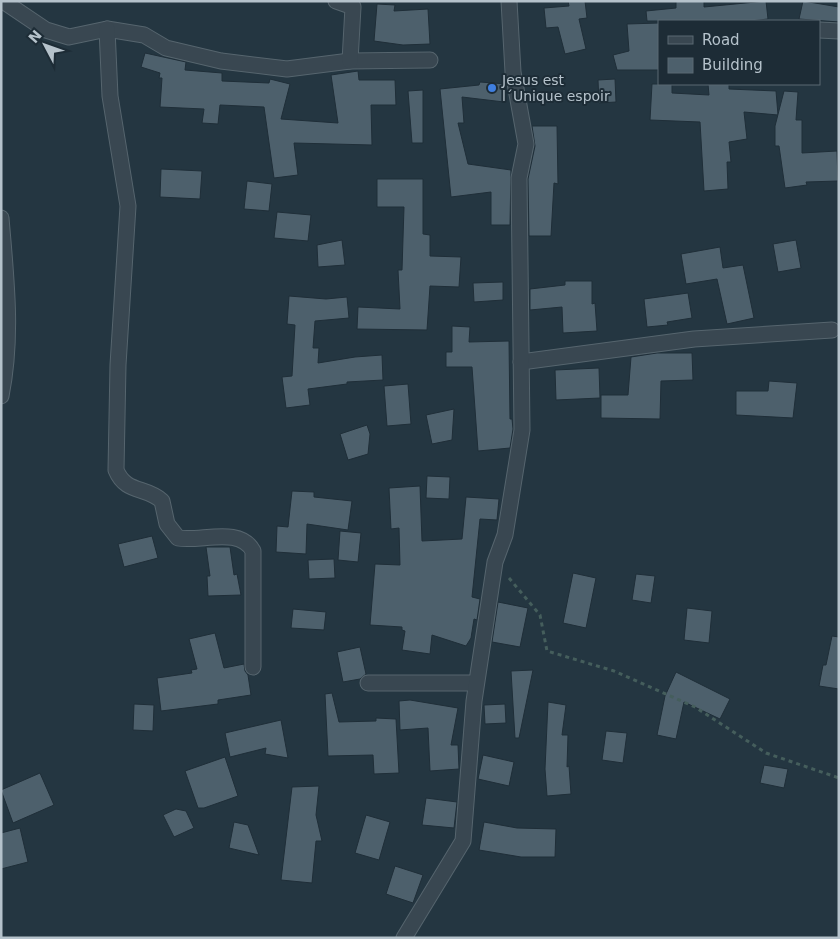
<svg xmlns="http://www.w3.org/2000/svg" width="840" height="939" font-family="'DejaVu Sans',sans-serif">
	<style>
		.building { fill: #4d606c; stroke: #1f2e38 }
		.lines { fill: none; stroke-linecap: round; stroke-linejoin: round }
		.minor-casing { stroke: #56656e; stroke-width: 17 }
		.path { stroke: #455e5c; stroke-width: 3; stroke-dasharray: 4 4; stroke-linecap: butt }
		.minor { stroke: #394751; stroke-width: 15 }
		.shop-dot { fill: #3f7fe0; stroke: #1d2c36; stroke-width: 2 }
		.labels { text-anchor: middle; stroke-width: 4; stroke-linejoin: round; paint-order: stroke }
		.poi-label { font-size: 14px; fill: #b5c2cb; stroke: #1d2c36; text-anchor: start }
	</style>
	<rect width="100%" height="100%" fill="#243641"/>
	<g class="building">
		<polygon points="568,1 585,1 587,18 579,19 586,49 565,54 558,27 546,28 544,8 569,6"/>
		<polygon points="676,1 704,1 704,7 766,1 768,19 750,21 647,21 646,11 676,8"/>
		<polygon points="803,1 839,7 839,22 799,19"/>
		<polygon points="377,4 395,5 394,11 428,9 430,44 403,45 374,41"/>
		<polygon points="659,23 659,70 617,70 613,55 629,51 627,24"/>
		<polygon points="145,53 186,62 185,70 222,73 222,81 269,83 270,79 290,84 281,119 338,123 331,75 358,71 359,80 395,80 396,105 371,105 372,145 294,143 298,175 274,178 264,107 220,105 218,124 202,123 204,109 160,107 162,78 159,78 160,73 141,67"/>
		<polygon points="615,79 616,102 599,103 598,80"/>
		<polygon points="480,82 506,84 504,102 462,97 464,123 458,123 468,164 511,170 510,225 491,225 491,192 451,197 440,89 479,85"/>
		<polygon points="652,84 672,84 672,93 709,95 708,84 729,84 729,89 776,91 778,115 744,112 747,139 729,142 731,162 727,162 728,189 704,191 700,122 650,120"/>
		<polygon points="423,90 423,143 412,143 408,91"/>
		<polygon points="784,91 798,92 796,120 802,120 802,153 837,151 838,181 806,182 807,185 785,188 779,146 775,146 775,126"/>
		<polygon points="532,126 557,126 558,184 554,183 551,236 529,236 528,179 535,146"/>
		<polygon points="161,169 202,171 200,199 160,197"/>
		<polygon points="377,179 423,179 423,234 430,235 430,256 461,257 459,287 430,286 427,330 357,329 358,307 400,309 398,270 402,270 404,207 377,207"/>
		<polygon points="247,181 272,184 269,211 244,209"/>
		<polygon points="277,212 311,215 308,241 274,238"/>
		<polygon points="342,240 345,265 318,267 317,245"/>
		<polygon points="796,240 801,268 778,272 773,244"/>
		<polygon points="720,247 723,268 743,265 754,318 727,324 717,279 686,284 681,254"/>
		<polygon points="565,281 592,281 592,304 595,303 597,331 563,333 562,307 530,310 530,289 565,285"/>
		<polygon points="503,282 503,300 474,302 473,283"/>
		<polygon points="688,293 692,318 667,322 668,325 647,327 644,299"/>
		<polygon points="289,296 326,299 347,297 349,318 315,321 313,348 319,348 318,363 355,357 382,355 383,380 347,382 347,384 308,389 310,405 286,408 282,377 292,376 295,325 287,324"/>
		<polygon points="452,326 470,327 469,342 509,341 510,419 512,419 513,429 510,448 478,451 472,367 446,367 446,352 452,352"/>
		<polygon points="657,353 692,353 693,380 661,381 660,419 601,418 601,395 628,395 631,357"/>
		<polygon points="599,368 600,398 556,400 555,370"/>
		<polygon points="769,381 797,383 793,418 736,415 736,391 768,391"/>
		<polygon points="408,384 411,424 387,426 384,386"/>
		<polygon points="454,409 452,440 432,444 426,415"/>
		<polygon points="367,425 370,434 368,454 348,460 340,434"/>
		<polygon points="427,476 450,477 449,499 426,498"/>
		<polygon points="420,486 422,541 462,539 466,497 499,499 497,520 480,519 472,597 480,599 477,620 474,619 471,638 466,646 432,635 430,654 402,650 405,631 402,630 402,627 370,625 375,564 400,565 399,528 391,529 389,488"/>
		<polygon points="292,491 314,492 314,497 352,501 348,530 307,524 306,554 276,552 277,526 288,527"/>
		<polygon points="340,531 361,533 358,562 338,560"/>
		<polygon points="152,536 158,558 124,567 118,544"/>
		<polygon points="206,547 230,547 234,575 237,574 241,595 208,596 207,576 210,576"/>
		<polygon points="334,559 335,578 309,579 308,560"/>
		<polygon points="573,573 596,578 586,628 563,623"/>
		<polygon points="636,574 655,576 651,603 632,600"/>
		<polygon points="498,602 528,608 520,647 492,642"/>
		<polygon points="687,608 712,611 709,643 684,640"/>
		<polygon points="293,609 326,612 324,630 291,628"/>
		<polygon points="215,633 224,668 244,664 245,671 248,675 251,695 218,700 218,704 161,711 157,678 192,673 191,670 197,669 189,639"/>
		<polygon points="832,636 839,637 839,689 819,686 823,665 826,665"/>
		<polygon points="360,647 366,674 360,679 343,682 337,652"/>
		<polygon points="533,670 519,738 515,738 511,671"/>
		<polygon points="676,672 730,699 720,719 684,702 676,739 657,735 665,696"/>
		<polygon points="332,693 339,722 376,721 376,718 396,719 399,773 374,774 373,755 328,756 325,694"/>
		<polygon points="410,700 458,708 451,745 458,745 459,769 430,771 428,728 400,730 399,701"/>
		<polygon points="548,702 566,705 562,735 568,735 567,767 569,766 571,794 547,796 545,769"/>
		<polygon points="134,704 154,705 153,731 133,730"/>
		<polygon points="505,704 506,723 485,724 484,705"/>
		<polygon points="281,720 288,758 265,754 266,748 230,757 225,733"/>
		<polygon points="606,731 627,733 623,763 602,760"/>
		<polygon points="483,755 514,762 509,786 478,779"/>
		<polygon points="225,757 238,796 204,808 198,808 185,771"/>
		<polygon points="764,765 788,769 784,788 760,783"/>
		<polygon points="40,773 54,805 13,823 1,790"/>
		<polygon points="319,786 316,815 322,841 316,841 312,883 281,880 292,787"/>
		<polygon points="426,798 457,802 454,828 422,825"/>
		<polygon points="176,809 186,811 194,828 174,837 163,815"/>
		<polygon points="366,815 390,822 379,860 355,853"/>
		<polygon points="234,822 248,825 259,855 229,848"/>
		<polygon points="484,822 517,828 556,829 555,857 521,857 479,850"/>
		<polygon points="20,828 28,862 1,869 1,833"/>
		<polygon points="395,866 423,875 413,903 386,894"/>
	</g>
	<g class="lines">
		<g class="minor-casing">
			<g id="minor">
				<polyline points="3,1 46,30 69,37 107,29 144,35 166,48 221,61 287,69 350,61 430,60"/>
				<polyline points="336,1 353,7 350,61"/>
				<path d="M107 29 110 96 128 206 118 365 116 470C126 494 145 486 162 501L167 524 178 538C201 542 240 526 253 551V667"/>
				<polyline points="819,30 839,31"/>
				<path d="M1 218C6 278 13 336 1 396"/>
				<polyline points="521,362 694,339 832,330"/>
				<polyline points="368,683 476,683"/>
				<polyline points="404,938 463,841 474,701 495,562 505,535 522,430 519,178 526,144 513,72 509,1"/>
			</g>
		</g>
		<polyline class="path" points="509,578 540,615 547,651 614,671 695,707 766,753 839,778"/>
		<use href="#minor" class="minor"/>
	</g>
	<circle class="shop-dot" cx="492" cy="88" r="5"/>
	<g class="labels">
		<g class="poi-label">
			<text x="502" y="85">Jesus est<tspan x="502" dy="16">l´Unique espoir</tspan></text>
		</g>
	</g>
	<rect width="840" height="939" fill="none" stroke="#b5c2cb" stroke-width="5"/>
	<rect x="658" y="20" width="162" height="65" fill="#1d2c36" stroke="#5a6872"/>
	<rect x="668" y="36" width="25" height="8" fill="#394751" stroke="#5a6872"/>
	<text x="702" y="45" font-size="15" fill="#b5c2cb">Road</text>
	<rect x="668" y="58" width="25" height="15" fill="#4d606c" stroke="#5a6872"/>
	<text x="702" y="70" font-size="15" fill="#b5c2cb">Building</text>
	<g transform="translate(45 45) rotate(311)" stroke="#1d2c36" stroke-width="4" paint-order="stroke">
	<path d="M0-4L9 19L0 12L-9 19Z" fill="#b5c2cb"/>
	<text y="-8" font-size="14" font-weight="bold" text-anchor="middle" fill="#b5c2cb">N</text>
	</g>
</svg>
